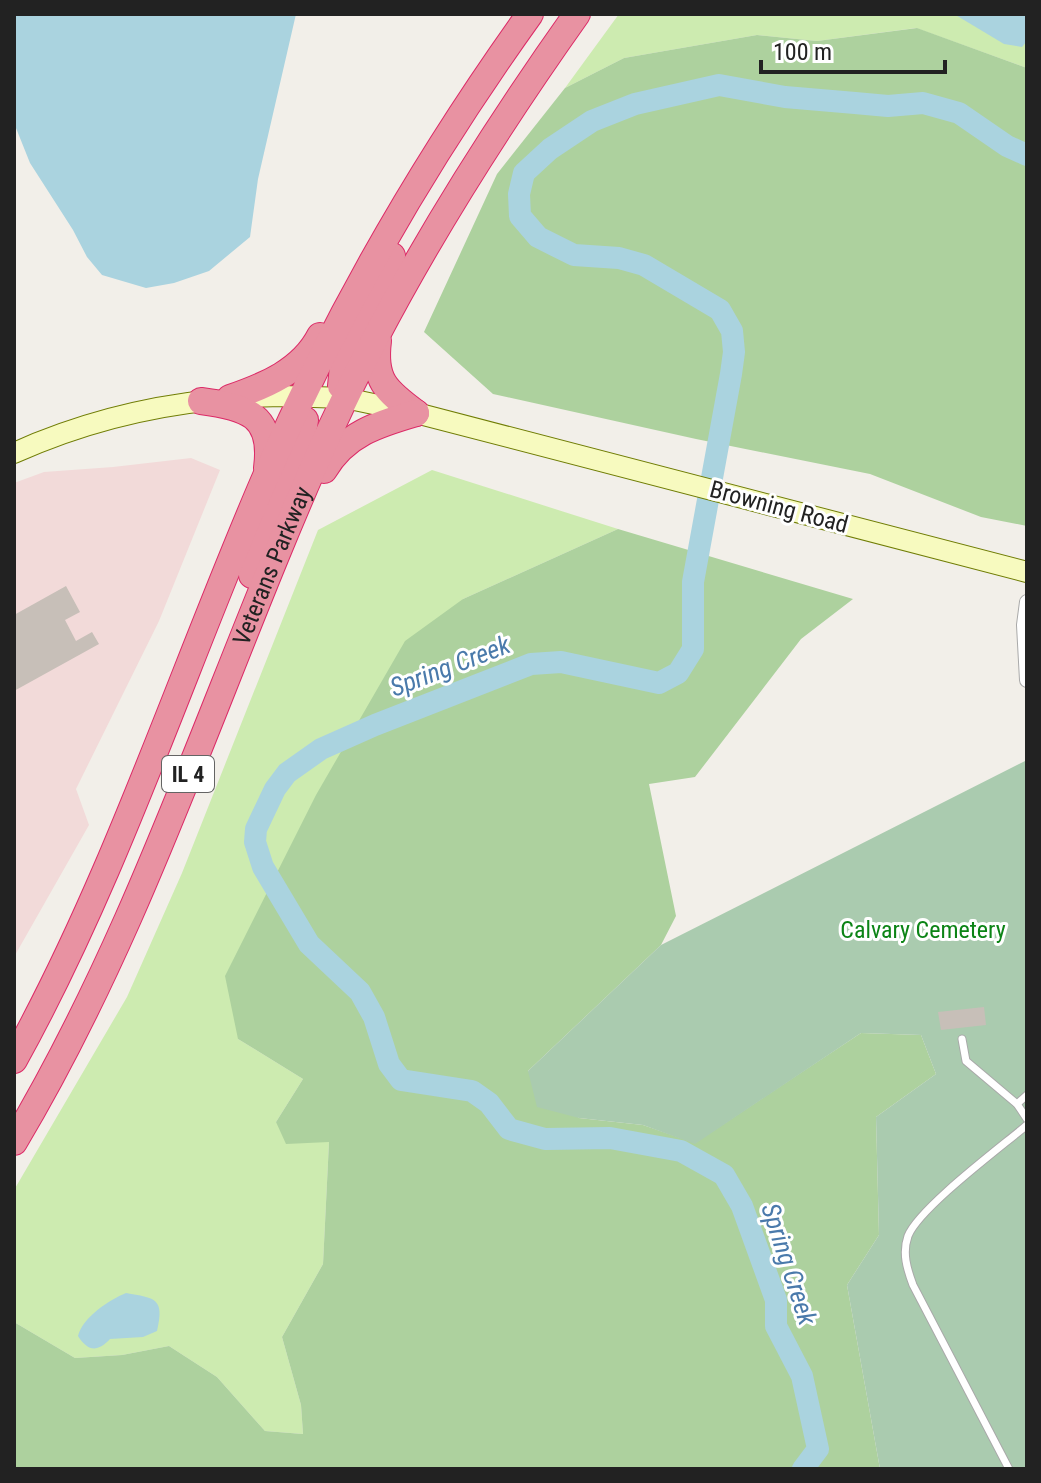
<svg xmlns="http://www.w3.org/2000/svg" width="1041" height="1483" font-family="'Roboto Condensed',sans-serif">
	<style>
		.commercial { fill: #f2dad9 }
		.grass { fill: #cdebb0 }
		.forest { fill: #add19e }
		.cemetery { fill: #aacbaf }
		.water { fill: #aad3df }
		.lines { fill: none; stroke-linecap: round; stroke-linejoin: round }
		.river { stroke: #aad3df; stroke-width: 22 }
		.building { fill: #c7bfb8 }
		.lane-casing { stroke: #a9a9a9; stroke-width: 9 }
		.street-casing { stroke: #a9a9a9; stroke-width: 16 }
		.secondary-casing { stroke: #707d05; stroke-width: 22 }
		.highway-casing { stroke: #dc2a67; stroke-width: 28 }
		.lane { stroke: #fff; stroke-width: 7 }
		.street { stroke: #fff; stroke-width: 14 }
		.secondary { stroke: #f7fabf; stroke-width: 20 }
		.highway { stroke: #e892a2; stroke-width: 26 }
		.labels { text-anchor: middle; stroke-width: 6; stroke-linejoin: round; paint-order: stroke }
		.shield { fill: #fff; stroke: #646464; stroke-width: 2 }
		.shield-label { font-size: 22px; font-weight: bold; fill: #222 }
		.street-label { font-size: 24px; fill: #222; stroke: #fff }
		.park-label { font-size: 24px; fill: #0c8416; stroke: #fff }
		.water-label { font-size: 26px; font-style: italic; fill: #4a7aab; stroke: #fff }
	</style>
	<rect width="100%" height="100%" fill="#f2efe9"/>
	<polygon class="commercial" points="191,458 220,470 159,621 76,789 89,825 14,957 14,483 44,472 113,467"/>
	<g class="grass">
		<polygon points="619,14 1027,14 1027,68 916,28 817,41 757,35 624,58 565,88"/>
		<polygon points="432,470 618,529 463,599 238,1039 303,1079 276,1122 329,1142 323,1264 282,1337 301,1405 303,1434 265,1431 217,1377 169,1346 122,1355 75,1358 14,1322 14,1190 127,997 182,873 318,530"/>
	</g>
	<g class="forest">
		<polygon points="917,28 1027,68 1027,526 981,517 870,474 696,439 493,394 424,332 497,174 565,88 624,58 757,35 817,41"/>
		<polygon points="618,529 853,599 801,639 695,777 649,784 676,916 661,945 528,1071 579,1118 643,1125 695,1143 861,1033 921,1035 936,1074 876,1117 879,1235 847,1285 880,1469 14,1469 14,1322 75,1358 122,1355 169,1346 217,1377 265,1431 303,1434 301,1405 282,1337 323,1264 329,1142 286,1144 276,1122 303,1079 238,1039 225,976 316,795 405,641 463,599"/>
	</g>
	<polygon class="cemetery" points="1027,760 1027,1469 880,1469 847,1285 879,1235 876,1117 936,1074 921,1035 861,1033 695,1144 643,1125 579,1118 537,1107 528,1071 661,945"/>
	<g class="water">
		<polygon points="14,14 296,14 258,179 250,237 209,271 174,283 146,288 102,275 87,257 73,230 30,163 14,123"/>
		<polygon points="954,14 1027,14 1027,41 1022,47 1004,44"/>
		<path d="M126 1293C155 1298 165 1298 157 1331L143 1337 110 1339C98 1352 88 1352 78 1336 83 1317 109 1300 126 1293Z"/>
	</g>
	<g class="lines">
		<polyline class="river" points="803,1469 818,1449 802,1376 776,1326 776,1300 742,1206 724,1175 681,1151 610,1138 545,1139 509,1129 489,1103 472,1091 401,1080 389,1064 374,1017 360,992 309,944 263,867 255,842 256,829 275,789 287,773 321,749 375,725 531,664 561,662 659,683 678,673 693,649 693,582 731,374 734,352 732,331 720,310 644,265 619,258 574,255 538,237 520,216 519,194 524,173 550,149 592,121 635,104 719,85 785,97 855,103 888,106 923,103 959,113 1007,146 1027,155"/>
	</g>
	<g class="building">
		<polygon points="66,586 80,612 65,620 76,641 92,632 99,644 14,691 14,615"/>
		<polygon points="984,1007 986,1025 941,1030 938,1012"/>
	</g>
	<g class="lines">
		<g class="lane-casing">
			<g id="lane">
				<polyline points="962,1039 966,1061 1017,1104 1027,1119"/>
				<polyline points="1017,1104 1027,1095"/>
				<path d="M1009 1469 913 1285C907 1269 902 1253 908 1236 919 1208 1001 1147 1027 1125"/>
			</g>
		</g>
		<g class="street-casing">
			<polyline id="street" points="1027,602 1024,625 1027,680"/>
		</g>
		<g class="secondary-casing">
			<g id="secondary">
				<polyline points="245,397 282,396 345,398 416,413 1027,572"/>
				<path d="M14 453C76 425 145 407 213 400"/>
			</g>
		</g>
		<g class="highway-casing">
			<g id="highway">
				<path d="M378 341C373 380 386 391 416 413"/>
				<polyline points="341,386 343,366 392,256"/>
				<path d="M230 398C265 386 302 371 320 336"/>
				<path d="M201 401C247 407 274 415 267 468"/>
				<path d="M324 470C345 434 378 424 416 413"/>
				<polyline points="252,575 302,438 305,420"/>
				<path d="M14 1060C117 874 182 670 266 476 337 312 426 159 530 14"/>
				<path id="s1" d="M14 1142C148 918 223 665 331 428 398 282 484 145 577 14"/>
			</g>
		</g>
		<use href="#lane" class="lane"/>
		<use href="#street" class="street"/>
		<use href="#secondary" class="secondary"/>
		<use href="#highway" class="highway"/>
	</g>
	<g class="labels">
		<rect class="shield" x="162" y="756" width="52" height="36" rx="6"/>
		<g class="shield-label">
			<text x="188" y="782">IL 4</text>
		</g>
		<g class="street-label">
			<text transform="translate(779 507) rotate(15)" y="8">Browning Road</text>
			<text dy="8" stroke="none"><textPath href="#s1" startOffset="632">Veterans Parkway</textPath></text>
		</g>
		<g class="park-label">
			<text x="923" y="938">Calvary Cemetery</text>
		</g>
		<g class="water-label">
			<text transform="translate(450 666) rotate(-21)" y="9">Spring Creek</text>
			<text transform="translate(789 1264) rotate(72)" y="9">Spring Creek</text>
		</g>
	</g>
	<rect width="1041" height="1483" fill="none" stroke="#222222" stroke-width="32"/>
	<path d="M761 60v12h184v-12" fill="none" stroke="#222222" stroke-width="4"/>
	<text x="773" y="60" font-size="24" fill="#222222" stroke="#ffffff" stroke-width="6" paint-order="stroke">100 m</text>
</svg>
